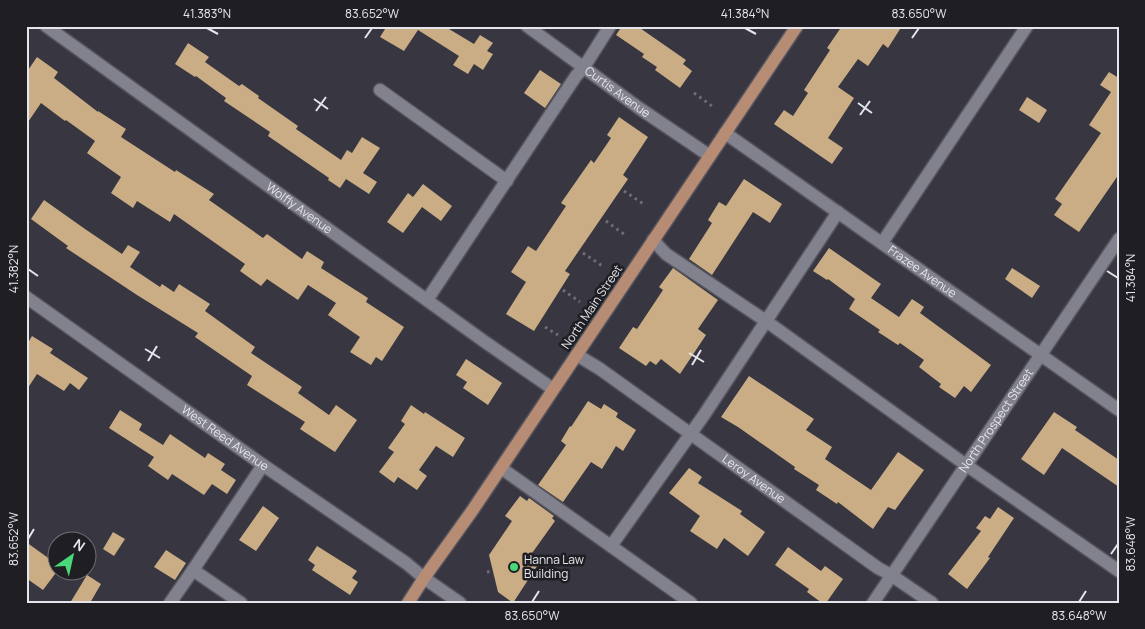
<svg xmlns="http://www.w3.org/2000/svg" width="1145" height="629" font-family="Manrope,sans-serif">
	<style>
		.building { fill: #caad84 }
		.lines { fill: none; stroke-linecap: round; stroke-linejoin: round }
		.minor-casing { stroke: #56555e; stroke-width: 15 }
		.major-casing { stroke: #56555e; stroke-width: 15 }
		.path { stroke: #706f79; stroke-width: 3; stroke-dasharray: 2.5 4; stroke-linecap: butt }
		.minor { stroke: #82818e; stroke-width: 12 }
		.major { stroke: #b78c75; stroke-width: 12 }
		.ticks { fill: none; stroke: #e5e5ec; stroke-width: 2 }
		.poi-dot { fill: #48d779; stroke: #1e1e23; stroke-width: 2 }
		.labels { text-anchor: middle; stroke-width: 5; stroke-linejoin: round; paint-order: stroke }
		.street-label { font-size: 12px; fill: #e5e5ec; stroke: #1e1e23 }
		.poi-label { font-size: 12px; fill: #e5e5ec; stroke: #1e1e23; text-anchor: start }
		.neatline { fill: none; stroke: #e5e5ec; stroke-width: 2 }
		.ticks-label { font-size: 12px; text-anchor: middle; fill: #e5e5ec }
	</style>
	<rect width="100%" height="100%" fill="#373641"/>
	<g class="building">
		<polygon points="387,26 444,26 474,44 480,35 493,43 487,51 493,54 483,70 474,64 468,74 453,65 459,56 418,30 404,51 380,37"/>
		<polygon points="622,26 637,26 686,60 683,64 692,71 680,88 655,70 657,67 642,57 644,54 616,35"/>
		<polygon points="842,26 902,26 888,48 883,44 868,66 858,59 838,87 854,98 828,138 843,148 832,164 774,124 784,110 793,116 808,93 804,90 830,50 827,48"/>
		<polygon points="188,43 209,57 205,62 239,86 242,84 259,96 258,98 298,126 296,129 341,160 347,150 352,153 362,137 380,148 363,173 377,182 369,194 346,179 340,188 328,180 329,178 268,136 270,132 224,101 226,98 196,76 195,77 175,64"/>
		<polygon points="37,57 58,72 54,78 98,112 98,111 126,129 121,137 175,172 176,170 214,194 209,200 263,238 267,234 302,259 307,251 324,262 321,268 368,298 366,302 404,327 382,361 376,357 371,365 350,352 360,337 328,315 336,303 308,285 298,300 267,279 261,286 240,271 245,264 174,214 170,222 137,201 133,208 111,193 121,177 87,153 95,141 66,120 65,121 41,103 26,125 26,73"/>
		<polygon points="540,70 561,84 545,108 524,93"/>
		<polygon points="1109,72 1119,78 1119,174 1079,232 1054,215 1062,204 1055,199 1101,133 1089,125 1111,92 1100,85"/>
		<polygon points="1027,97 1047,110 1039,123 1019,110"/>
		<polygon points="619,117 648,137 623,175 628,179 565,271 570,274 534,331 506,314 526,282 511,272 528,246 536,251 566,206 561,203 591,160 594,163 611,138 607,135"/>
		<polygon points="744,179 782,204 770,223 753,212 712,275 689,259 712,223 708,220 719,202 726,206"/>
		<polygon points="423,184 452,206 441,221 422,207 403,233 387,222 408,193 413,197"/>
		<polygon points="44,200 85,229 122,254 128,245 140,252 130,267 160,287 162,284 174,292 179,284 210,304 205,311 255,347 251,353 302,387 298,393 329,415 336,405 357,420 335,452 300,429 305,422 247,385 252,376 195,337 198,333 137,295 66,248 68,246 31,219"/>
		<polygon points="829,248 881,284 871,298 899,317 912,299 924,307 920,313 991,365 971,392 964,386 955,398 939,387 941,384 919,367 924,360 900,343 898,345 878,332 880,330 849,309 855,299 828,279 827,280 813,271"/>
		<polygon points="673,268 718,300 698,329 706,335 680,374 661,359 656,365 650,361 646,366 619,348 633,327 637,329 663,290 659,287"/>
		<polygon points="1012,268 1040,286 1032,298 1005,279"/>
		<polygon points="32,336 53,349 50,353 88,378 79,390 70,383 64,391 37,374 26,391 26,346"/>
		<polygon points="466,359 502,383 488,405 463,388 467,382 456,375"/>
		<polygon points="749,376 814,419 806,430 832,447 825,459 871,490 898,452 924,470 895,510 888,507 873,529 838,502 837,504 816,490 819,485 794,469 795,467 738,427 721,417"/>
		<polygon points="588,401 601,409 604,404 618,413 616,417 636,430 623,451 616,446 602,469 591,462 563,502 538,485 566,445 561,441 570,426 571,427"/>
		<polygon points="411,405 424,414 425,412 465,438 453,457 436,446 419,470 427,476 417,490 398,477 394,483 379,472 394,452 388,448 405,424 401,421"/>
		<polygon points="120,410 142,424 139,430 163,445 170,434 205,458 208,453 225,464 221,470 236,480 227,494 212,484 204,495 172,474 168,480 148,466 154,457 109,428"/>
		<polygon points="1054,412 1077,427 1075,430 1119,460 1119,487 1062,448 1044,475 1021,459"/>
		<polygon points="689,468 702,477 698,483 742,511 740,514 765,532 748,556 724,538 717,549 690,531 700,516 669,493"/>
		<polygon points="520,496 527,501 529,498 554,516 552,518 555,521 530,556 539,563 513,603 498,592 489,555 512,521 505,516"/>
		<polygon points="263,506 279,518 256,551 239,540"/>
		<polygon points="998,507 1014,518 988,557 990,558 967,589 948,574 981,531 976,528 985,516 990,519"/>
		<polygon points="113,532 125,539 114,556 103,549"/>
		<polygon points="26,542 58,565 58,570 43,590 26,578"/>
		<polygon points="317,546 357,571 352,578 358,582 350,595 312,570 315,565 308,560"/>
		<polygon points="788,547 821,571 825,566 843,579 826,603 822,603 807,592 809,589 775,565"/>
		<polygon points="166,550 186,563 175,580 154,567"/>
		<polygon points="87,575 101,584 90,603 70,603"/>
	</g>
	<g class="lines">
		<g class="minor-casing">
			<g id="minor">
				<path id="s1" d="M46 26 485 342 553 389"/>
				<path id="s2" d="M527 26 639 108 710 156"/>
				<polyline points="380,90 507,181"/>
				<path id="s3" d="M725 133 1119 410"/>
				<polyline points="653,240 666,254 766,321 966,465 1119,571"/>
				<polyline points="882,243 1027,26"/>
				<path id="s4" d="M26 297 263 465 406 563 424 578 460 603"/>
				<polyline points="427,300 576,76 584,67 610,26"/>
				<path id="s5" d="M577 355 600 369 878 568 891 575 932 603"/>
				<polyline points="501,468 691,603"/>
				<polyline points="611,546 704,415 838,212"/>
				<polyline points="193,570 241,603"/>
				<polyline points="170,603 193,570 263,465"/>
				<path id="s6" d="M873 603 1119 239"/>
			</g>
		</g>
		<g class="major-casing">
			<polyline id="major" points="408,603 424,578 472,511 797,26"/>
		</g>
		<g class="path">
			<polyline points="694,93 712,106"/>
			<polyline points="624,191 645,205"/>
			<polyline points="606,221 625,235"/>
			<polyline points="583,253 604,267"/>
			<polyline points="563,290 580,302"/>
			<polyline points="545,327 558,335"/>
			<polyline points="487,572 493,571"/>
		</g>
		<use href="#minor" class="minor"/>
		<use href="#major" class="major"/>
	</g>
	<path class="ticks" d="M207 28 218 34M745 28 756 34M365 38 372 28M912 38 919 28M314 99 328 109M858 103 872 113M316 111 326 97M860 115 870 101M28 269 38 276M1107 271 1118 278M145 349 160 358M689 353 704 362M148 361 157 346M692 365 701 350M28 539 34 529M1111 554 1118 544M532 602 539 591M1079 602 1086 591"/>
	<circle class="poi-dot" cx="514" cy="567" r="5"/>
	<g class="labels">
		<g class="street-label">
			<text dy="4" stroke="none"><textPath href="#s2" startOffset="112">Curtis Avenue</textPath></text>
			<text dy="4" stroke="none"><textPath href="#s1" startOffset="312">Wolfly Avenue</textPath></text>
			<text dy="4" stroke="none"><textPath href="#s3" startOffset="241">Frazee Avenue</textPath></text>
			<text transform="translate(592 307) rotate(-56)" y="4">North Main Street</text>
			<text dy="4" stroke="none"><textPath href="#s6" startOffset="220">North Prospect Street</textPath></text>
			<text dy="4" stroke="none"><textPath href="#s4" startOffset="244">West Reed Avenue</textPath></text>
			<text dy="4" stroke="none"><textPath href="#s5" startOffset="216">Leroy Avenue</textPath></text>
		</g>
		<g class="poi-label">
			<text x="524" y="564">Hanna Law<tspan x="524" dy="14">Building</tspan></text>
		</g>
	</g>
	<rect width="1145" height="629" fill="none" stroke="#1e1e23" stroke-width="55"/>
	<g transform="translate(72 556) rotate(34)"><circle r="24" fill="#1e1e23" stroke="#6e6e73"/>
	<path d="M0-4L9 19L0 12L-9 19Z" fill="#48d779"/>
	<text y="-8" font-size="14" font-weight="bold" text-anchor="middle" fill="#e5e5ec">N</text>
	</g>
	<rect x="28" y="28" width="1090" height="574" class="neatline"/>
	<g class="ticks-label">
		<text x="207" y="18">41.383°N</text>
		<text x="372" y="18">83.652°W</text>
		<text x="745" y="18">41.384°N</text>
		<text x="919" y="18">83.650°W</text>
		<text transform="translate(14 269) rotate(-90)" y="4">41.382°N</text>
		<text transform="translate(1131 278) rotate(-90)" y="4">41.384°N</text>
		<text transform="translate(14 539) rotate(-90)" y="4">83.652°W</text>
		<text transform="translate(1131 544) rotate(-90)" y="4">83.648°W</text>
		<text x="532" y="620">83.650°W</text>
		<text x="1079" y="620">83.648°W</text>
	</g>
</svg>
